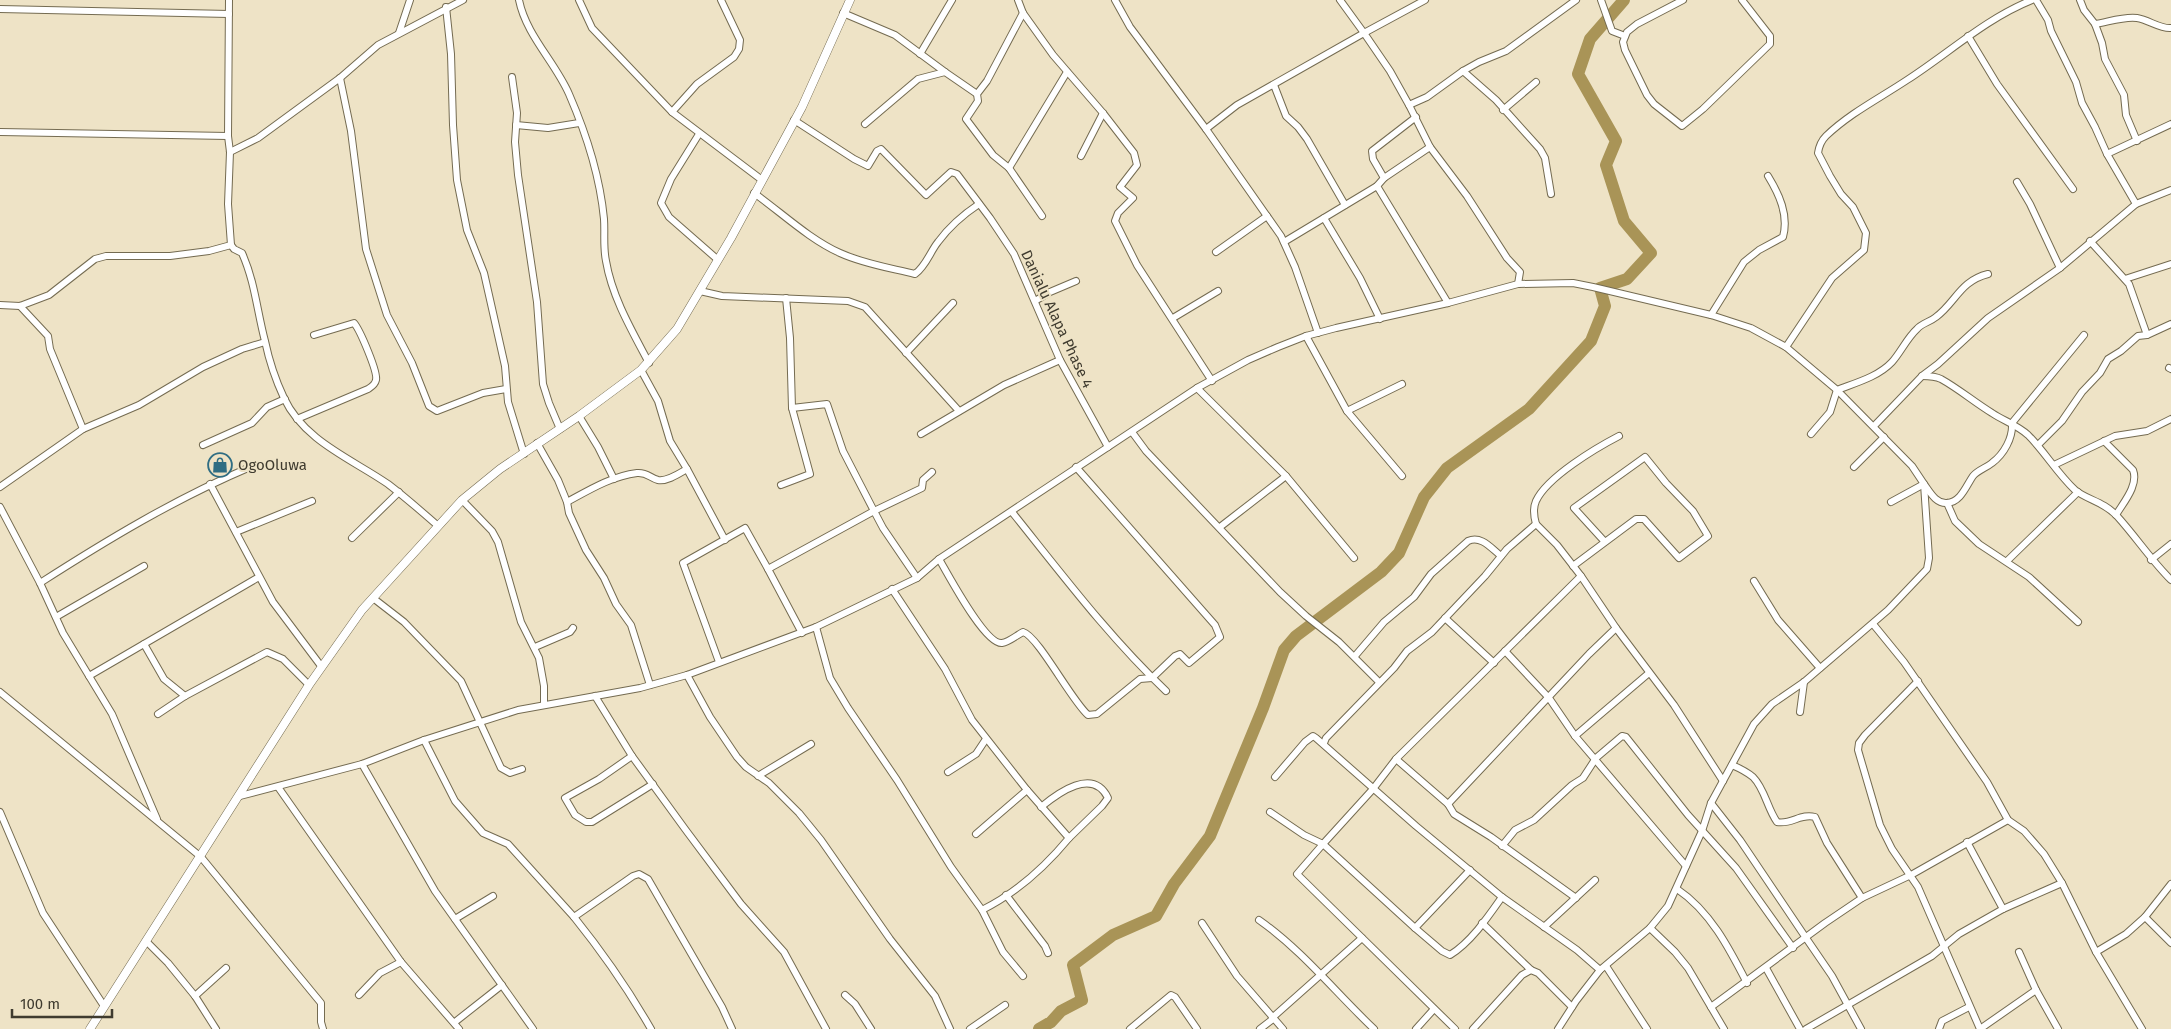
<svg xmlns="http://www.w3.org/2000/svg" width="2171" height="1029" font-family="'Fira Sans',sans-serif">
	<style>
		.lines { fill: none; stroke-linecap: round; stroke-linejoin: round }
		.river { stroke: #a99457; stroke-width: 12 }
		.minor-casing { stroke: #746b51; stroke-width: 8 }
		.tertiary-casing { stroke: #746b51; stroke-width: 9 }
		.minor { stroke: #fff; stroke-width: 6 }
		.tertiary { stroke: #fff; stroke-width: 8 }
		.labels { text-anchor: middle; stroke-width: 4; stroke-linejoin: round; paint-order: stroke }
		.street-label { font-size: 15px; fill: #3f3b2f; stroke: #eee3c6 }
		.poi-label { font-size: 15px; fill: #3f3b2f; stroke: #eee3c6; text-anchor: start }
	</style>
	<rect width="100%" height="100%" fill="#eee3c6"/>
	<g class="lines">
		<polyline class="river" points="1039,1029 1051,1022 1061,1011 1082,1000 1073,965 1113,935 1156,916 1174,884 1210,836 1263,708 1284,650 1296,636 1381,572 1399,553 1424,497 1447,468 1529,409 1591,341 1605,306 1600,288 1627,279 1651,253 1624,221 1606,165 1616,141 1578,74 1590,39 1624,0"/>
		<g class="minor-casing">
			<g id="minor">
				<path d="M519 0C526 35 555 62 569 94 586 133 600 177 604 219 605 233 603 247 606 261 612 297 632 331 649 363"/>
				<polyline points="579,0 592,28 672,112 762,180"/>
				<polyline points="1018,0 1023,13 1053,55 1103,113 1134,153 1137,165 1120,187 1133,198 1118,213 1115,221 1137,265 1212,381"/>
				<polyline points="1115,0 1130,27 1206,129"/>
				<polyline points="1425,0 1364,33 1390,71 1409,105 1427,97 1463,71 1479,62 1506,51 1576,0"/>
				<polyline points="1601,0 1612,31 1625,36"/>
				<polyline points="1683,0 1637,24 1627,32 1623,42 1625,50 1647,95 1654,104 1682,126 1703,109 1770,44 1770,36 1742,0"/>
				<polyline points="2036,0 2048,20 2051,31 2076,82 2082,103 2095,127 2107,154 2136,204"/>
				<polyline points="2080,0 2084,10 2095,24 2102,43 2105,59 2124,95 2126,115 2137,141"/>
				<polyline points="446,7 451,54 453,125 457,180 467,230 484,273 505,366 508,402 524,454"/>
				<polyline points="0,9 229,14"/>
				<polyline points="843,13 895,35 945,72 977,94"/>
				<polyline points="1023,13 987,81 977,94 978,101 966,119 993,155 1009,168 1042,216"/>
				<path d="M2095 24C2108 22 2125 16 2137 18 2149 20 2160 29 2171 28"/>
				<polyline points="399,33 410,0"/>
				<polyline points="1968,36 1997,84 2073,189"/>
				<polyline points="920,54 952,0"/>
				<polyline points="1463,71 1496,100 1540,149 1545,158 1551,194"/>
				<polyline points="512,77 517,113 515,142 518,175 537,302 543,384 549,403 560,429"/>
				<polyline points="340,78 351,131 366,249 387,315 412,363 429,406 437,411 483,393 506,389"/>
				<polyline points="1274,85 1286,116 1298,127 1307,139 1345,205"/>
				<polyline points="1409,105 1430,147 1467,196 1507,258 1520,272 1518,284"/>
				<polyline points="1503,110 1536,82"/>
				<polyline points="672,112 697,84 734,57 739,49 740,40 721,0"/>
				<polyline points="794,120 854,159 868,166 877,151 881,149 926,195 951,172 957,174 990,218 1014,254 1060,360 1108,447"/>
				<polyline points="865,124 918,79 945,72"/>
				<polyline points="516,125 548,128 579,123"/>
				<polyline points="0,132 228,136"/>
				<polyline points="699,134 671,179 661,203 669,217 717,259"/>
				<polyline points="230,152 258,138 340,78 378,45 463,0"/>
				<polyline points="2107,154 2171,124"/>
				<polyline points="1081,156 1103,113"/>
				<polyline points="1009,168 1067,72"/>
				<polyline points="1384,178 1373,159 1372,151 1416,117"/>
				<polyline points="2017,182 2030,204 2060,268"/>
				<polyline points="1377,186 1448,303"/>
				<path d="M754 193C782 213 809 239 840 253 864 264 891 268 915 274 926 266 930 252 938 242 949 227 964 214 979 204"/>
				<polyline points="1324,218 1360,278 1380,319"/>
				<polyline points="2090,241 2129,284 2147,335"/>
				<polyline points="1284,242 1377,186 1384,178 1430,147"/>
				<path d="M231 245 234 249 242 253C255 282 257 311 265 341 269 360 276 381 284 398 304 441 352 459 388 484 405 497 421 511 437 525"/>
				<polyline points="1216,252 1267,216"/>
				<polyline points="2125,279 2171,264"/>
				<polyline points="700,291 722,296 848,301 865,307 959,411"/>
				<polyline points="1035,301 1050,292 1076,281"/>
				<polyline points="0,305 20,306 49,295 95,259 106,256 170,256 209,251 231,245 228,204 230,152 228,136 229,0"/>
				<polyline points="20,306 48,336 50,349 83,429"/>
				<path d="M1711 315 1744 262 1759 250 1783 237C1789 215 1779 194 1768 176"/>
				<polyline points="1173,318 1218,291"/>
				<polyline points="1318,333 1295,267 1281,236 1206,129 1237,105 1364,33 1340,0"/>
				<polyline points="1306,336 1347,411 1402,476"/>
				<path d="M1786 347 1832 278 1864 250 1866 233 1853 207 1841 194 1830 176 1818 153C1819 146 1821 141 1826 136 1850 113 1880 98 1907 80 1949 53 1985 19 2032 0"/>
				<polyline points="906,353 953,303"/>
				<polyline points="2169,368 2171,369"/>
				<polyline points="641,370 658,401 670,441 687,469 725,540"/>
				<path d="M1922 376C1928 376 1935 376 1941 379 1959 389 1974 402 1992 413 2004 421 2017 425 2028 435 2045 452 2057 473 2075 490 2087 500 2103 501 2117 516 2136 537 2151 560 2171 580"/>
				<polyline points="1197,388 1286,476 1354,558"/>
				<polyline points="792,408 827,404 843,451 874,511 883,528 917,578"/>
				<polyline points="1347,411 1402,384"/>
				<polyline points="579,416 598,447 614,479"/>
				<path d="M297 419 368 389C371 387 375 385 376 380 378 372 360 330 354 323L314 335"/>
				<polyline points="1874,426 1922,376 1938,364 1988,318 2060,268 2136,204 2171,190"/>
				<polyline points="1132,432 1146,451 1280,592 1306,616 1339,642 1379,682"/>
				<polyline points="921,434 1004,385 1060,360"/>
				<path d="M1811 434 1830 412 1837 390C1855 383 1878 377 1892 362 1901 352 1907 338 1917 329 1922 323 1930 322 1936 317 1956 302 1960 281 1988 274"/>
				<path d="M1619 436C1596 448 1547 477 1536 501 1533 508 1534 517 1536 524L1557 545 1581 576 1616 628 1674 705 1723 781"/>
				<path d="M2104 441 2133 470C2139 485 2123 503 2116 515"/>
				<polyline points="537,443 558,480 567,502 569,513 586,550 604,578 616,604 631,625 650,685"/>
				<polyline points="203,445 252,423 267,407 285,399"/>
				<polyline points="2038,445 2062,421 2082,392 2100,373 2108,359 2121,351 2138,336 2147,335 2171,324"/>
				<polyline points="2054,465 2115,436 2147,431 2171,419"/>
				<polyline points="1854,467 1884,437"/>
				<polyline points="210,484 273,602 321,666"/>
				<polyline points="781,485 810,474 792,408 790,338 786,298"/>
				<polyline points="0,487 83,429 139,405 203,367 242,349 265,342"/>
				<polyline points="462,500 492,531 498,542 521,622 539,658 544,686 544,705"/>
				<path d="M567 502C589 490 612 476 637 473 647 472 650 478 658 480 667 482 680 473 687 469"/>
				<path d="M1891 502 1924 484C1930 492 1936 504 1947 503 1961 502 1966 486 1973 476 1978 470 1986 468 1992 463 2004 454 2013 438 2012 423L2084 335"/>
				<polyline points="1947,503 1955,521 1979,544 2029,577 2078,622"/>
				<polyline points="0,507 40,583 63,633 112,714 157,819"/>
				<path d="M1012 512C1061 573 1109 637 1166 691"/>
				<polyline points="1220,527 1286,476"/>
				<polyline points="236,532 312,501"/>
				<polyline points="352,538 399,492"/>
				<path d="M939 559C948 574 985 645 1002 643 1009 642 1017 635 1023 632 1038 636 1071 700 1088 715L1097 714 1140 679 1152 678 1175 656 1180 654 1189 663 1220 637 1215 625 1076 467"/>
				<polyline points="2151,560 2171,544"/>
				<polyline points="2007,561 2078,492"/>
				<polyline points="1573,566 1636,519 1644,519 1679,558 1708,536 1693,511 1666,483 1645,457 1574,508 1605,542"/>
				<polyline points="1754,581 1778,620 1820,668"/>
				<path d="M40 583C107 540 175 499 248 468"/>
				<polyline points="373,598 404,622 461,681 501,768 510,773 522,769"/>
				<polyline points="56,617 144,566"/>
				<polyline points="1445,618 1494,663"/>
				<polyline points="1873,624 1904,662 1987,782 2008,820 2024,831 2044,854 2062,883 2096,952 2142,1029"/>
				<path d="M816 627 830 678 848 708 897 780 951 867 982 910C1016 893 1045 867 1069 838L1027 790 972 720 945 669 892 589"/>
				<polyline points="802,633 768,569 874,511 922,488 923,480 932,472"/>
				<polyline points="144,644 164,679 185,696"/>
				<polyline points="535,647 570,632 573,628"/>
				<polyline points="1505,651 1549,698 1575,736 1686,866"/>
				<path d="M1355 656 1384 622 1414 597 1431 574 1468 541C1481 535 1491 548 1501 556"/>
				<polyline points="719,662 683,563 745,528 768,569"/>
				<polyline points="687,675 710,717 737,757 746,767 769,783 799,813 821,840 890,939 935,996 950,1029"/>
				<polyline points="89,676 259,577"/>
				<polyline points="1918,681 1865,735 1859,743 1858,750 1880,825 1892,849 1918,887 1980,1029"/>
				<polyline points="0,692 201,857 321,1003 321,1022 323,1029"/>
				<polyline points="595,696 632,756 685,829 741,904 784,952 826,1029"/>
				<polyline points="1800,712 1804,682"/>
				<polyline points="158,714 185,696 267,652 283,659 309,685"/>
				<polyline points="1575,736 1649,673"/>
				<polyline points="424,740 455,801 483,833 508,844 574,917 633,876 639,874 648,879 722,1007 732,1029"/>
				<polyline points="1324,743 1326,738 1394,668 1407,651 1432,632 1485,576 1507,549 1536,524"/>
				<polyline points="632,756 599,779 565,798 575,815 586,822 592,822 653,784"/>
				<polyline points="1396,759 1448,804 1454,814 1491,837 1576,898"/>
				<polyline points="362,764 435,891 533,1029"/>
				<path d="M1732 765C1739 768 1747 772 1753 777 1765 789 1767 808 1777 822 1791 825 1801 813 1815 817L1827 843 1862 898"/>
				<polyline points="948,772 976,754 986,739"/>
				<polyline points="758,776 811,744"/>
				<polyline points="1275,777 1305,742 1313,736 1316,738 1416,826 1502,897 1577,950 1600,970"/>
				<polyline points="278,787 401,962 459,1029"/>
				<polyline points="240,796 362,764 424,740 518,710 640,688 687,675 816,627 917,578 939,559 1197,388 1248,360 1278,347 1306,336 1336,328 1448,303 1518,284 1573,283 1593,287 1711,315 1751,328 1786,347 1837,390 1912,466 1924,484 1929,558 1927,569 1888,610 1804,682 1772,704 1754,724 1711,803 1702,831 1668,906 1650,928 1600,970 1576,1001 1558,1029"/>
				<polyline points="1711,803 1740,840 1806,938 1832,976 1861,1029"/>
				<polyline points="1448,804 1589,654 1616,628"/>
				<path d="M1041 807C1058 793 1093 767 1108 798L1102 806 1069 838"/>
				<polyline points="0,812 43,913 104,1006"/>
				<polyline points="1270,812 1304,835 1323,844 1373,789 1396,759 1581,576"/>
				<polyline points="976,834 1027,790"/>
				<polyline points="1967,842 2003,909"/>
				<polyline points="1502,846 1515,830 1534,820 1572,785 1583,778 1596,758 1622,736 1626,737 1688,815 1736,868 1793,948"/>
				<path d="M1677 889C1710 911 1729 948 1747 983"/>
				<polyline points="1006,895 1045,946 1048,953"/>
				<polyline points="982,910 1003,952 1023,976"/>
				<path d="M574 917C603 953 628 989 651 1029"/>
				<polyline points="2145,917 2171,943"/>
				<polyline points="455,919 493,896"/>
				<path d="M1259 920C1303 951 1335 992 1374 1029"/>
				<polyline points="1202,923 1237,976 1283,1029"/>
				<polyline points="1482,923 1531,970"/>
				<polyline points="1544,927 1595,880"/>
				<path d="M1415 928 1442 951 1450 955C1471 942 1488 917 1502 897"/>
				<polyline points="1650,928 1675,952 1688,968 1724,1029"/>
				<polyline points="146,941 168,963 195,996 216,1029"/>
				<polyline points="2019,952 2036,990"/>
				<polyline points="2096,952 2126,934 2145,917 2171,884"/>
				<polyline points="1606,966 1647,1029"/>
				<polyline points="1766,968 1800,1029"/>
				<polyline points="359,995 380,973 401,962"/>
				<polyline points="845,995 855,1004 871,1029"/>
				<polyline points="195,996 226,968"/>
				<polyline points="1711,1007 1825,923 1862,898 1911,875 2008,820"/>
				<polyline points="1272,1018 1362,938"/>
				<polyline points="455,1022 502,985"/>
				<polyline points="970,1029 1005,1005"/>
				<polyline points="1130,1029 1171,995 1175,997 1197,1029"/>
				<polyline points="1260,1029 1273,1019"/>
				<polyline points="1416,1029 1434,1009"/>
				<polyline points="1455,1029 1297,874 1323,844 1415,928 1470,870"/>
				<polyline points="1473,1029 1522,975 1531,970 1538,973 1572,1007"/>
				<polyline points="1806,1029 1932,956 1959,934 2003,909 2062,883"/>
				<polyline points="1939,1029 1942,1021 1969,1007"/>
				<polyline points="1980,1029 2036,990 2058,1029"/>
			</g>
		</g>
		<g class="tertiary-casing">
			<polyline id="tertiary" points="90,1029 309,685 362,610 462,500 500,469 579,416 641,370 677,329 731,238 802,107 850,0"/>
		</g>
		<use href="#minor" class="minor"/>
		<use href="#tertiary" class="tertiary"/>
	</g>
	<defs>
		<g id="shop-ring" transform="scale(1.25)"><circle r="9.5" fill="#eee3c6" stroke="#2f6d83" stroke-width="1.5"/><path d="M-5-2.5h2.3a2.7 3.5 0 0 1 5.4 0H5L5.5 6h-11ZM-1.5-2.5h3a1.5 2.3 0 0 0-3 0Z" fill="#2f6d83"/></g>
	</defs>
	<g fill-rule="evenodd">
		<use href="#shop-ring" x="220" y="465"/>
	</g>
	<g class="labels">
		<g class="street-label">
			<text transform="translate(1057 319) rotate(65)" y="5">Danialu Alapa Phase 4</text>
		</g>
		<g class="poi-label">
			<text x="238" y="470">OgoOluwa</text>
		</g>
	</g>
	<path d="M12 1009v8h100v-8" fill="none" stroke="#3f3b2f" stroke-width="2.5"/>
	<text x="20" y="1009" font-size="15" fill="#3f3b2f" stroke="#eee3c6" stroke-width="4" paint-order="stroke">100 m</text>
</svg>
